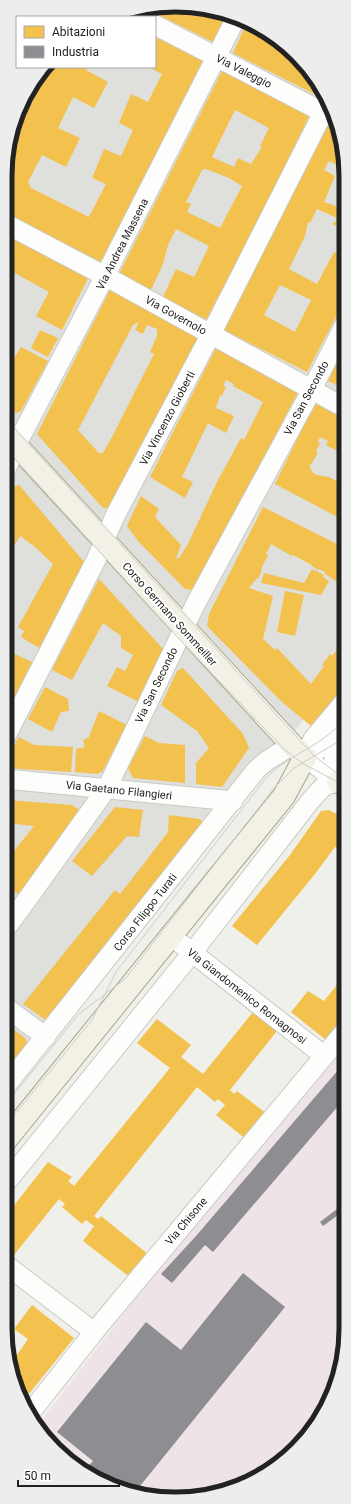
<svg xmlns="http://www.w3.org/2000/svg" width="351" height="1504" font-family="Roboto,sans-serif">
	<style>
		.residential { fill: #dfdfdc }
		.industrial { fill: #eee4e7 }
		.homes { fill: #f2c14e; fill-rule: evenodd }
		.industry { fill: #8d8d92 }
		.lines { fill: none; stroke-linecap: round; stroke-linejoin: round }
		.minor-casing { stroke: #c9c9c6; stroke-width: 21 }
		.major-casing { stroke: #a7a686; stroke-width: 24 }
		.minor { stroke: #fdfdfc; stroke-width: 19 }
		.major { stroke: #f3f1e6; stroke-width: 22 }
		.tram { stroke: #cccccb; stroke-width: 1 }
		.labels { text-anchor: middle; stroke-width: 4; stroke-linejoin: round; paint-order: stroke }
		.street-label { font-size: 11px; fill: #222; stroke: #fff }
		.rim { fill: none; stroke: #222; stroke-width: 5 }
	</style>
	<rect width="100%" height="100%" fill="#f0f0ea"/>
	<polygon class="residential" points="198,6 251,23 296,55 329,100 345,153 345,669 5,1085 6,153 28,90 48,67 155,67 155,17 119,17 132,11"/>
	<polygon class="industrial" points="345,1048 345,1351 323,1414 279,1464 230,1490 164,1499 100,1482 47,1441 38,1425 151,1279"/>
	<g class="homes">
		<polygon points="198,6 226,15 213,42 153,12 154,9"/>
		<polygon points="247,22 269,36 268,40 296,55 323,92 320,97 233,53"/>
		<polygon points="155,37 203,61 101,262 6,213 6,153 50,67 88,67 86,70 108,82 94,108 73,97 58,128 80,138 66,167 42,155 28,182 31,188 89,217 106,184 92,178 104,149 121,156 133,130 119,123 131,94 148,102 162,74 149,67 155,67"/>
		<path d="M222 71 309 116 256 225 206 320 163 297 176 269 194 277 209 246 176 229 168 245 163 264 151 290 119 274ZM235 110 269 128 260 146 262 147 251 164 238 158 234 167 212 157ZM206 169 229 178 242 186 220 228 187 212 191 204 186 202 202 170Z"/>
		<path d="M328 125 338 130 345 153V164L341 162 339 166 329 161 324 170 335 176 324 202 345 209V230L332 224 339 219 317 209 310 223 308 222 305 236 289 269 317 284 334 252 337 253 345 235V300L307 372 224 330ZM280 285 311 300 295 332 264 315Z"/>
		<polygon points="6,234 88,278 62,330 36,316 49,292 6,268"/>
		<path d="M111 288 200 338 111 508H103L37 434ZM139 322 135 330 143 334 147 325 157 329V336L150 352 154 354 112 437 103 453H99L78 430 133 325Z"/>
		<polygon points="40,330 58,338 48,357 31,348"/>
		<polygon points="345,346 345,389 328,381"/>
		<polygon points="21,347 48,361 21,411 16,413 6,403 6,356 12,362"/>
		<polygon points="216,348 298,392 194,590 185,589 138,541 127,526 141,496 159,509 155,517 181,545 176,559 179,558 187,546 217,482 241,438 244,440 263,402 233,386 234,384 226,380 223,386 226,387 222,396 220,395 216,408 234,416 226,433 208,423 182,477 193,482 185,498 150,477"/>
		<polygon points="315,403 345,417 345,459 341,457 343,454 326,445 328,441 320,437 318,442 320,443 316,452 318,452 311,465 309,464 312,472 316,475 329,477 345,486 345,521 275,484"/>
		<polygon points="19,485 85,563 39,648 21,637 24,631 18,627 53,564 35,547 20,536 8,556 6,555 6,494 9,488"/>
		<polygon points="263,507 345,548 345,587 325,574 325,572 319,569 318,570 312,566 312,565 293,555 292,556 271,544 266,554 268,555 261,569 262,570 258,579 257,578 249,588 273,596 263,639 275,650 277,648 311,684 324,666 322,665 330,654 332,656 345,640 345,685 311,726 281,701 207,626 209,614"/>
		<polygon points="312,569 324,575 323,577 329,581 321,595 261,583 264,573 304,583"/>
		<polygon points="99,579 165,651 139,702 107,686 117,667 125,671 133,655 121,648 121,636 103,623 72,680 52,670"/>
		<polygon points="285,591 304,595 295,636 277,632"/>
		<polygon points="6,650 32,662 6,714"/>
		<polygon points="183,668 243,734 249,748 222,787 196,784 196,763 209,748 197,731 161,705 177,671"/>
		<polygon points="45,687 68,699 69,711 61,712 52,732 28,719"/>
		<polygon points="99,711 127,725 102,772 97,774 75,772 76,749 85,747 83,740 89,737"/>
		<polygon points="145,736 159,743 185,745 185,783 133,778 128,768"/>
		<polygon points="19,737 34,745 73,747 71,772 6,768 6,759"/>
		<polygon points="6,800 72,805 78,809 78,817 18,894 13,890 6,898 6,861 34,826 15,824 13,831 6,830"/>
		<polygon points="115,807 143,810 139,837 127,836 92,876 72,861"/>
		<polygon points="329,810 345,818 345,852 335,847 315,874 257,945 232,926 290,855 321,811"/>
		<polygon points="169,815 200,819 204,825 50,1023 23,1004 115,890 120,894 142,866 168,832"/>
		<polygon points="345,975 345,1019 326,1040 291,1012 308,991 324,1001"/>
		<polygon points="253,1012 277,1031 230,1090 234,1094 237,1091 267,1114 247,1140 216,1115 225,1105 218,1099 215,1102 197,1087 94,1216 98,1219 101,1216 149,1255 131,1278 83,1241 94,1226 86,1220 82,1224 62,1207 65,1204 59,1199 14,1255 5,1248 5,1217 48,1162 72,1177 68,1181 74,1186 170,1068 137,1043 157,1019 191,1045 181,1057 203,1074"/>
		<polygon points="5,1023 26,1039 28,1050 5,1079"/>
		<polygon points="32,1305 74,1338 28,1395 16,1386 12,1362 28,1339 14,1329"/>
	</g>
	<g class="industry">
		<polygon points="345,1062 345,1098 213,1252 205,1245 172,1283 161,1274 196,1236"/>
		<polygon points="345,1203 345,1210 323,1226 320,1222"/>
		<polygon points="243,1273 285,1307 136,1491 100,1482 85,1470 93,1461 57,1432 146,1322 181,1350"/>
	</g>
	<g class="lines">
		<g class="minor-casing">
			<g id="minor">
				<polyline points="129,12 139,17"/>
				<polyline points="155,25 334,118"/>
				<polyline points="6,224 105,276 345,408"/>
				<polyline points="6,469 21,436 105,276 236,18"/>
				<polyline points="336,734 334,757 345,782"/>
				<polyline points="6,736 96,560 115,516 211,334 329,101"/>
				<polyline points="305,757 313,739 345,701"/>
				<polyline points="305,757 330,742 345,725"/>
				<polyline points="305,757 322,770 345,783"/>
				<polyline points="6,779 233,801"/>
				<polyline points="6,928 26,901 107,788 195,605 309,395 345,324"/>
				<polyline points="171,936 323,1055"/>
				<polyline points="5,1007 46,1037"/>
				<polyline points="5,1087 257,769 268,760 292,745"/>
				<polyline points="5,1184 192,953 311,800 325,785 338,782"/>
				<polyline points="5,1264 94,1332"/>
				<polyline points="30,1413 94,1332 345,1031"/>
			</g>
		</g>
		<g class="major-casing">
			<g id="major">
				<polyline points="338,782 344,783"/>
				<polyline points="5,1141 284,796 305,757 292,745 6,434"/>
			</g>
		</g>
		<use href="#minor" class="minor"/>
		<use href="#major" class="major"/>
		<g class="tram">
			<polyline points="6,419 314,756 345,779"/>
			<polyline points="6,449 179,639 285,750 302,763 345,786"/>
			<polyline points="5,1105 79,1014 125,979 275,787 294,768 336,743 345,732"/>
			<path d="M5 1126 92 1020 116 972 266 778C291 753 321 747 345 719"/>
		</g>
	</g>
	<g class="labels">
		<g class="street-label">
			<text transform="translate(244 71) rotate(27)" y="4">Via Valeggio</text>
			<text transform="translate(122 244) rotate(-63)" y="4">Via Andrea Massena</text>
			<text transform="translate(176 315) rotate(29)" y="4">Via Governolo</text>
			<text transform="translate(306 398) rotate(-62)" y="4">Via San Secondo</text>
			<text transform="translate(167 418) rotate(-62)" y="4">Via Vincenzo Gioberti</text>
			<text transform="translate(170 614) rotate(48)" y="4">Corso Germano Sommeiller</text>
			<text transform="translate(156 685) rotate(-64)" y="4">Via San Secondo</text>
			<text transform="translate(119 790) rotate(6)" y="4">Via Gaetano Filangieri</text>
			<text transform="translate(145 912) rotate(-52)" y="4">Corso Filippo Turati</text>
			<text transform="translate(247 996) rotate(38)" y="4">Via Giandomenico Romagnosi</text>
			<text transform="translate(186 1221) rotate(-50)" y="4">Via Chisone</text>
		</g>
	</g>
	<path d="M0 0H351V1504H0ZM175 12H176A163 163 0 0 1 339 175V1329A163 163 0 0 1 176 1492H175A163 163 0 0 1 12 1329V175A163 163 0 0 1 175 12Z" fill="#ededed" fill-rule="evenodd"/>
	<path class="rim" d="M175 12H176A163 163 0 0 1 339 175V1329A163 163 0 0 1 176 1492H175A163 163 0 0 1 12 1329V175A163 163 0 0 1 175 12Z"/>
	<rect x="16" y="16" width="140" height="52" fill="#ffffff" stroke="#a7a7a7"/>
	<rect x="24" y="26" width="20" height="12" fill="#f2c14e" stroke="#a7a7a7"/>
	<text x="52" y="36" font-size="12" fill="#222222">Abitazioni</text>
	<rect x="24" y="46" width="20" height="12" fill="#8d8d92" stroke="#a7a7a7"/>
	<text x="52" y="56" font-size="12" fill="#222222">Industria</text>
	<path d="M18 1480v6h101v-6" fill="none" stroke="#222222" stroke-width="2"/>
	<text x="24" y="1480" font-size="12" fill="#222222" stroke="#ffffff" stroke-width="3" paint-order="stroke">50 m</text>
</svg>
